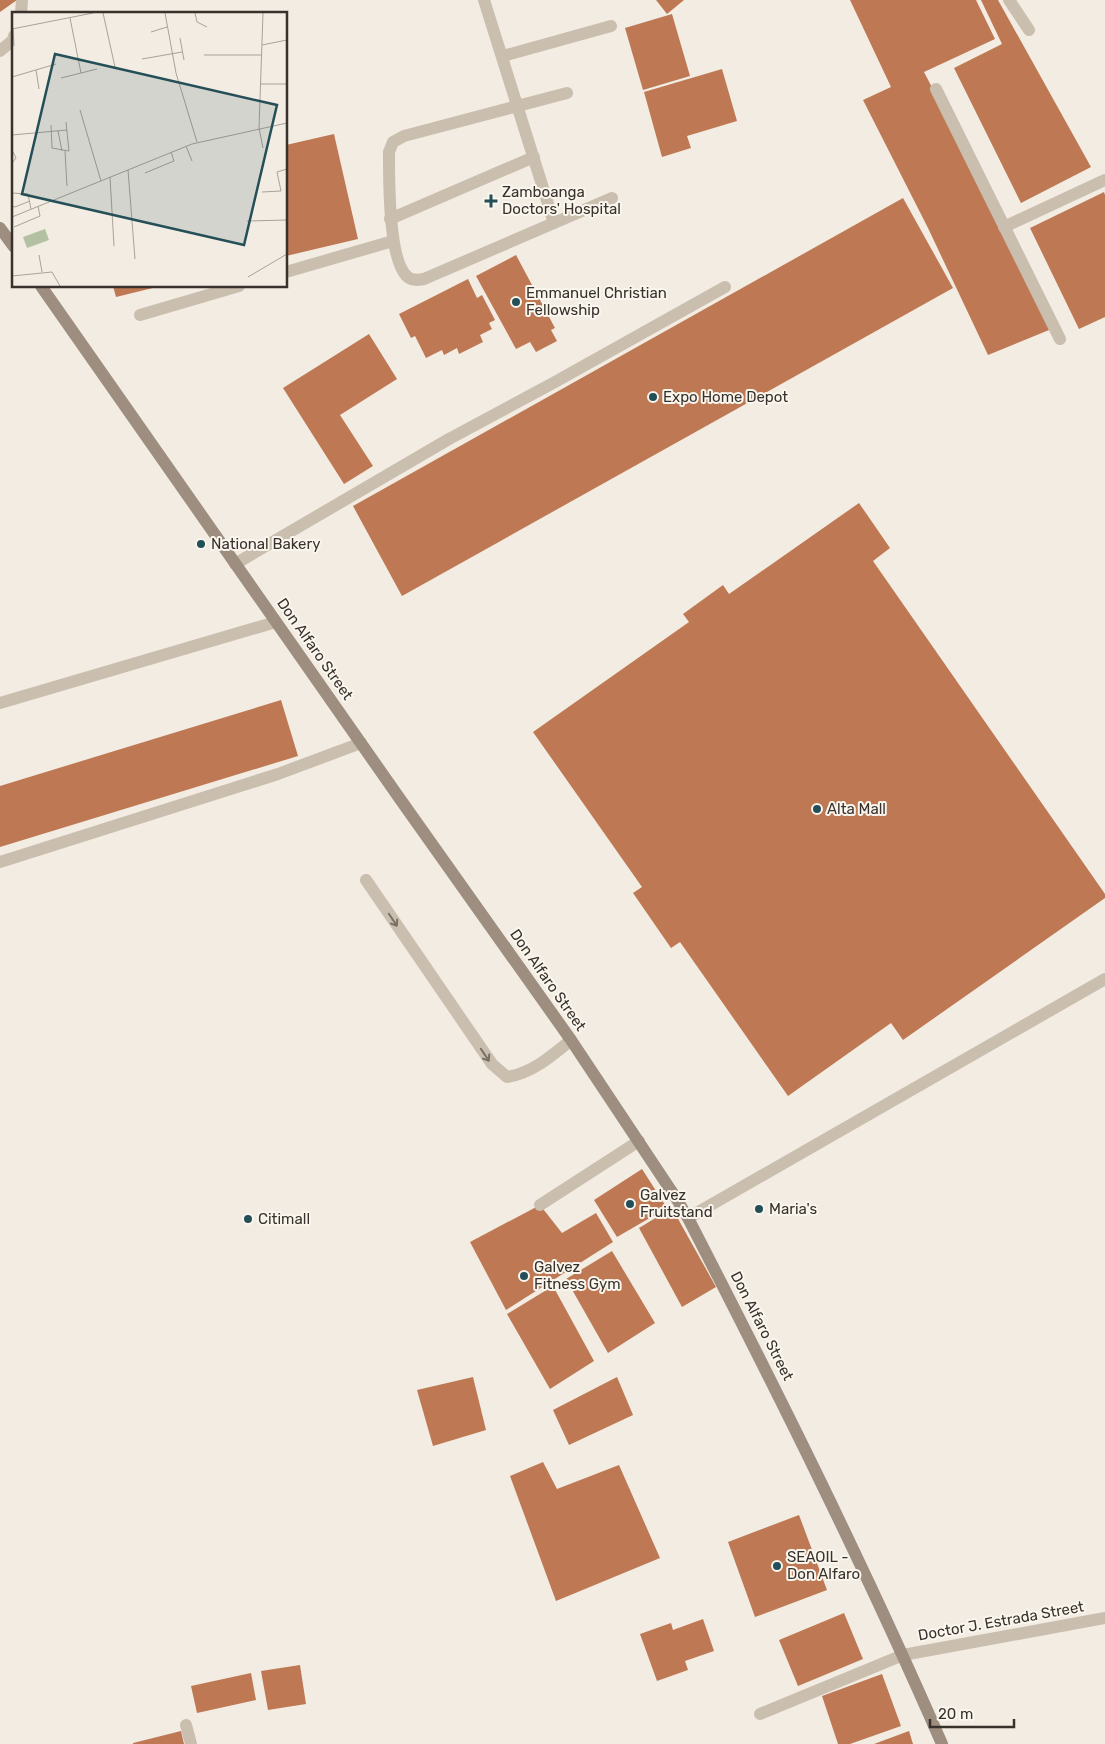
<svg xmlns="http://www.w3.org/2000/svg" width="1105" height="1744" font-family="Rubik,sans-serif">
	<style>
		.building { fill: #be7954 }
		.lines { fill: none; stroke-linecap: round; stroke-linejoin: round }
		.service { stroke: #cabeae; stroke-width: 12 }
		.minor { stroke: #cabeae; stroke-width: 12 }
		.tertiary { stroke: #cabeae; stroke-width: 12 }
		.secondary { stroke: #9e8e7f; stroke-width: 12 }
		.oneway { stroke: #7a7166 }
		.poi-dot { fill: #244f58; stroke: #faf6ee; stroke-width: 2 }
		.labels { text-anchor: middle; stroke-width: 4; stroke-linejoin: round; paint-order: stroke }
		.poi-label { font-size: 15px; fill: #39322c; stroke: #faf6ee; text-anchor: start }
		.street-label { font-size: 15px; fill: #39322c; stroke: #faf6ee }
		.inset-road { fill: none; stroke: #a8a299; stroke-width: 1 }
		.view { fill: #244f58; fill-opacity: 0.15; stroke: #244f58; stroke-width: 2.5 }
		.inset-edge { fill: none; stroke: #39322c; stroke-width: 2.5 }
	</style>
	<rect width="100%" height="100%" fill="#f2ece2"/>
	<g class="building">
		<polygon points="0,0 17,0 0,12"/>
		<polygon points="656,0 684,0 667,14"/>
		<polygon points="850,0 976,0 995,39 924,72 991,201 1054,328 988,355 928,228 863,100 891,87"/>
		<polygon points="981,0 998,0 1091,167 1021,203 954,68 1002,44"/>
		<polygon points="672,14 690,76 643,90 625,28"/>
		<polygon points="722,69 737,121 687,136 691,148 662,157 644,92"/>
		<polygon points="334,134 358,239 286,256 286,145"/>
		<polygon points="1104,192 1105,195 1105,317 1079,329 1030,228"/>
		<polygon points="903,198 953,288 402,596 353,506"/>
		<polygon points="516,255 555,328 551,330 557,341 536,352 530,342 516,349 476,276"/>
		<polygon points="468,279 477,298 482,295 495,320 489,323 492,329 480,335 483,342 459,354 457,348 444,355 442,350 426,358 415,336 411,338 399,314"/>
		<polygon points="113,286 157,286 157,287 116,297"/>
		<polygon points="369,334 397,379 340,415 373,466 344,484 283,388"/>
		<polygon points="859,503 890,548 873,561 1105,894 1105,898 903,1040 891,1023 788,1096 680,942 671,948 633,893 642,887 533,732 689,622 683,614 723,585 729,594"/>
		<polygon points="281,700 298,756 0,847 0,786"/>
		<polygon points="642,1169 667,1208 617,1237 594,1200"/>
		<polygon points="540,1205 562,1233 596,1213 613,1242 506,1310 470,1242"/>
		<polygon points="672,1208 716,1287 682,1307 639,1228"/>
		<polygon points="612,1251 655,1323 608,1353 566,1279"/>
		<polygon points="553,1286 594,1361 550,1389 507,1314"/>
		<polygon points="473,1377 486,1430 433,1446 417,1390"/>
		<polygon points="617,1377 633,1415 569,1445 553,1410"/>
		<polygon points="543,1462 557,1489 619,1465 660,1558 556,1601 510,1476"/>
		<polygon points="799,1515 827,1590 755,1617 728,1542"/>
		<polygon points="844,1613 863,1659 798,1686 779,1640"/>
		<polygon points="703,1619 714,1651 685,1661 688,1670 657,1681 640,1634 671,1623 673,1630"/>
		<polygon points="300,1665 306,1704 268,1710 261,1671"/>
		<polygon points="251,1673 256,1700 197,1713 191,1686"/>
		<polygon points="882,1674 901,1726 850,1744 838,1744 822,1696"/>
		<polygon points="181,1731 184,1744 133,1744 133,1743"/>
		<polygon points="909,1731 913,1744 874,1744"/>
	</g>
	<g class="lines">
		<g class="service">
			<polyline points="484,0 554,223"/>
			<polyline points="1009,0 1029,30"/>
			<polyline points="21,14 22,0"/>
			<polyline points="0,51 13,40 14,36"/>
			<polyline points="503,56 611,26"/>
			<polyline points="936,89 1060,339"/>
			<path d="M567 93 404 136 393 142 389 152C389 177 388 264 409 278 414 281 419 280 424 279L612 198"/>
			<polyline points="390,219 534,157"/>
			<polyline points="1004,227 1105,180"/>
			<polyline points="286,272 393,241"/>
			<polyline points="140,315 239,286"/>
			<polyline points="235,564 449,439 555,382 725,287"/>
			<polyline points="0,703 276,622"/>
			<polyline points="0,862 278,774 361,743"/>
			<path d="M366 880 492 1064 507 1077C532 1073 552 1056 571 1040"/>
			<polyline points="540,1205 639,1141"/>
			<polyline points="760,1714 903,1655"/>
		</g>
		<g class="minor">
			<polyline points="688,1218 1105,979"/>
			<polyline points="186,1725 191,1744"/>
		</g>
		<polyline class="tertiary" points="903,1655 1105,1618"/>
		<g class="secondary">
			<polyline points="0,228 14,247"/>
			<path d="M41 286 400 799 571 1040 676 1198 688 1218C777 1391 864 1565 942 1744"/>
		</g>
	</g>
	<defs><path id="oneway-shaft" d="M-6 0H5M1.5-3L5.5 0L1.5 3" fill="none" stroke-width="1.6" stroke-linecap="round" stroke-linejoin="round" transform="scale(1.25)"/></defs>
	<g class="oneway">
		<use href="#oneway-shaft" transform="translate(393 920) rotate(56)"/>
		<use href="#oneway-shaft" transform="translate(485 1055) rotate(56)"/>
	</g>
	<g class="poi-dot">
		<path d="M488.5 193.5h5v5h5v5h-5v5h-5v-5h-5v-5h5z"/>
		<circle cx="516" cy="302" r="5"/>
		<circle cx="653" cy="397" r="5"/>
		<circle cx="201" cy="544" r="5"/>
		<circle cx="817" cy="809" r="5"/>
		<circle cx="630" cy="1204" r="5"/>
		<circle cx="759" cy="1209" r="5"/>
		<circle cx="248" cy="1219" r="5"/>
		<circle cx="524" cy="1276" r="5"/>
		<circle cx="777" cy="1566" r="5"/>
	</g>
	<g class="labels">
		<g class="poi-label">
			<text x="502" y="197">Zamboanga<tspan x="502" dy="17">Doctors' Hospital</tspan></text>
			<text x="526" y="298">Emmanuel Christian<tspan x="526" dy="17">Fellowship</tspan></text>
			<text x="663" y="402">Expo Home Depot</text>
			<text x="211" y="549">National Bakery</text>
			<text x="827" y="814">Alta Mall</text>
			<text x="640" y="1200">Galvez<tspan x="640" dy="17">Fruitstand</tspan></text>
			<text x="769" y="1214">Maria's</text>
			<text x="258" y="1224">Citimall</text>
			<text x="534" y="1272">Galvez<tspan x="534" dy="17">Fitness Gym</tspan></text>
			<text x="787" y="1562">SEAOIL -<tspan x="787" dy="17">Don Alfaro</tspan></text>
		</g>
		<g class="street-label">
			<text transform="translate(315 649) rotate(55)" y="5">Don Alfaro Street</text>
			<text transform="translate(548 980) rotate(55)" y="5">Don Alfaro Street</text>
			<text transform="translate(762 1326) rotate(63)" y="5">Don Alfaro Street</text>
			<text transform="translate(1001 1621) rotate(-10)" y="5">Doctor J. Estrada Street</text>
		</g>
	</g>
	<g transform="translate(12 12)">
		<rect width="275" height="275" fill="#f2ece2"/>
		<path d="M33 217 37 228 15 236 11 225Z" fill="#b3c1a2"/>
		<path class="inset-road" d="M91 1 103 55M153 1 164 61 185 130M183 1 185 10 195 15M58 6 69 61M1 16 2 34M0 17 81 1M139 20 155 15M168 26 172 48M250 33 275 28M192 43H250M130 47 170 40M24 58 27 77M0 65 44 52M49 66 85 57M249 72H275M68 98 89 169M39 113 40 136 57 139 54 110M46 119 50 139M0 123 55 118M174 134 180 149M251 136 247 116 251 1M0 138 4 146 0 151M53 139 55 174M116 158 123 247M133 161 162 149 159 140M98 165 102 234M250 180 269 179 265 160 275 157M0 181 16 182 19 197M0 194 3 195 18 189M0 205 180 132 275 111M235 209 275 208M2 215 28 204 26 194M27 243 30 260M0 264 40 260 48 274M236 265 275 242"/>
		<path class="view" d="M43 42 265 93 232 233 10 182Z"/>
		<rect width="275" height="275" class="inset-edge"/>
	</g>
	<path d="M930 1719v8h84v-8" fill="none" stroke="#39322c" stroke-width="2.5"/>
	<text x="938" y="1719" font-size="15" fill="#39322c" stroke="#faf6ee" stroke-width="4" paint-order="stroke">20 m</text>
</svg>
